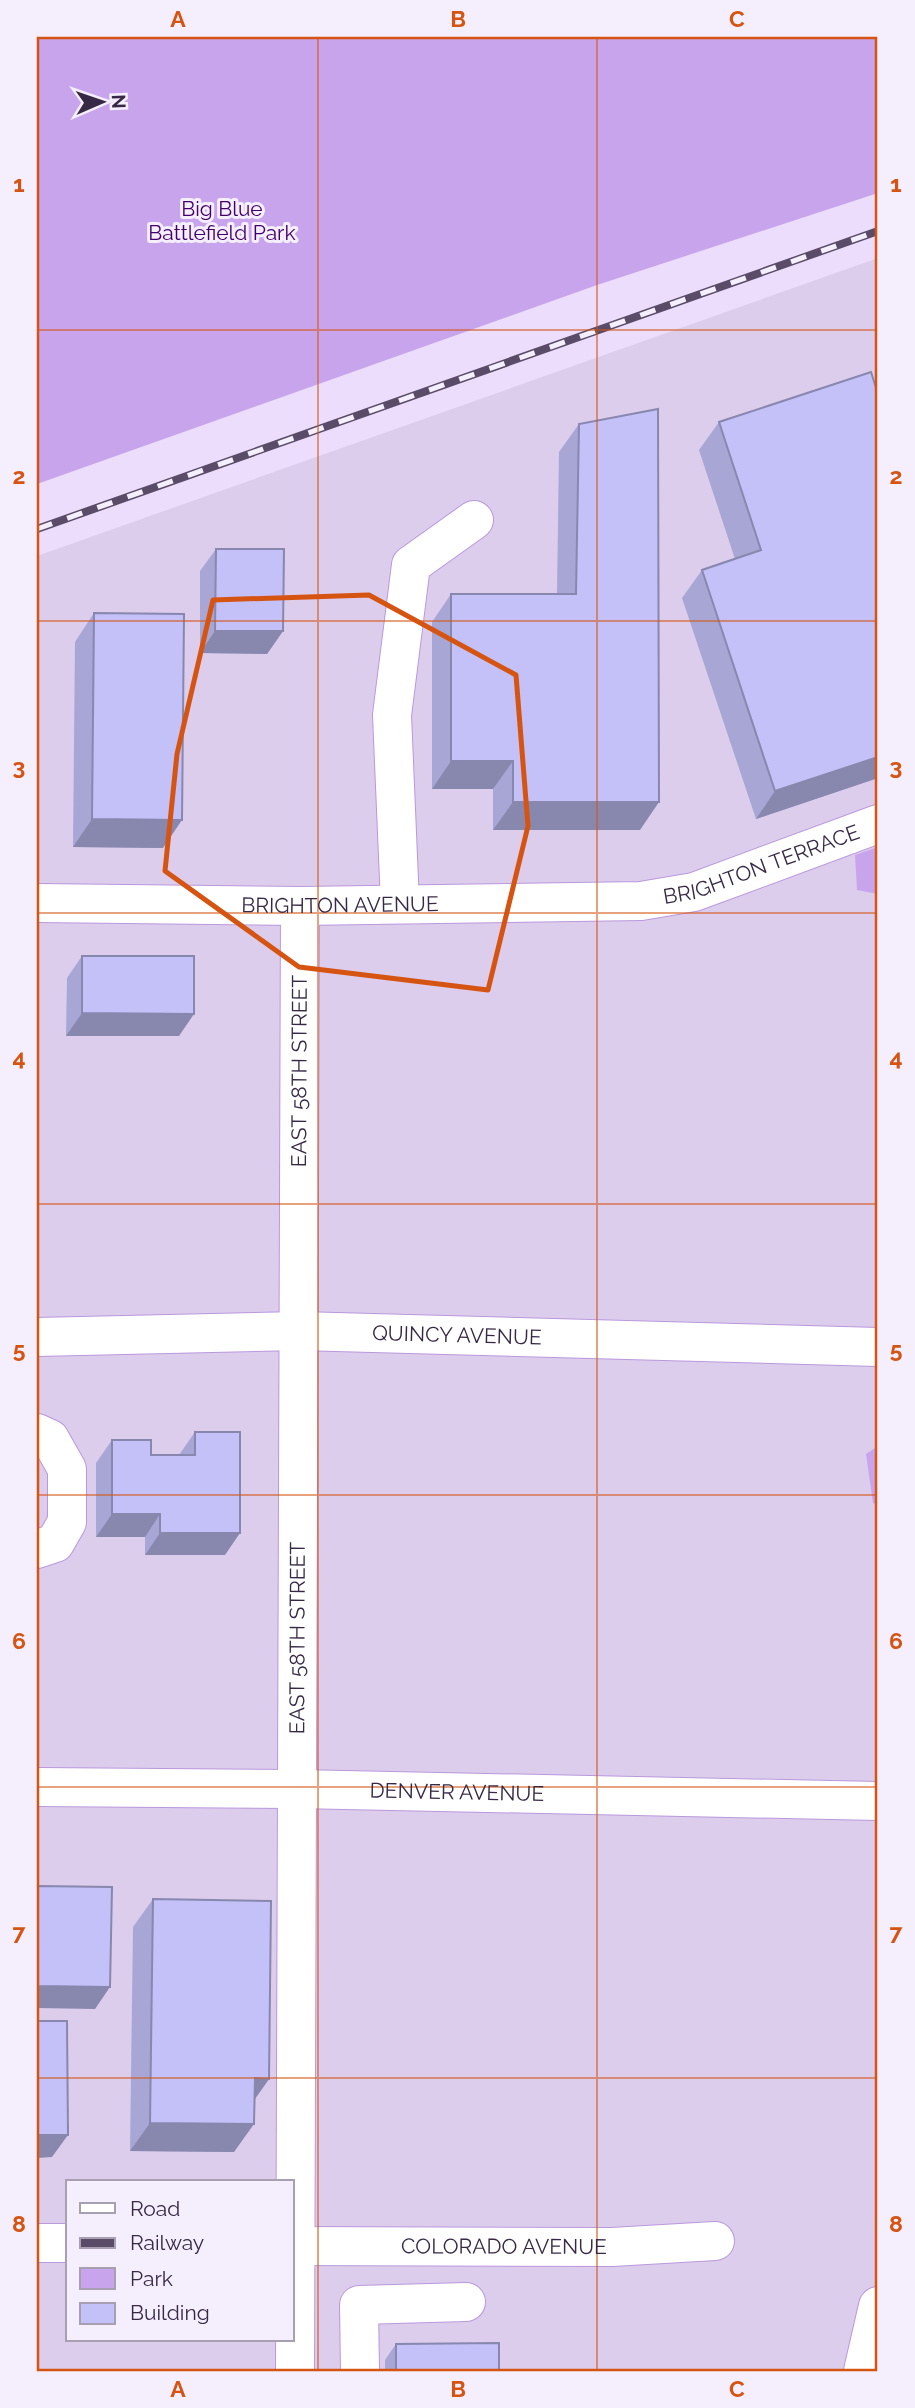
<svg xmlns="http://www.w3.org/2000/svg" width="915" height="2408" font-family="Raleway,sans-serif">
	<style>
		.built { fill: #dccded; fill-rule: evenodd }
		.green { fill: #c7a4ec }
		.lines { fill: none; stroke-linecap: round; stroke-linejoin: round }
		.minor-casing { stroke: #ba98dd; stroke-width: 40 }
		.minor { stroke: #fff; stroke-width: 38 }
		.rail-casing { stroke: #5a4c68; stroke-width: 8 }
		.rail { stroke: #f4eefd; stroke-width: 5; stroke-dasharray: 16; stroke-linecap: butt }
		.wall { fill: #a8a6d5 }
		.shaded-wall { fill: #8887ae }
		.building { fill: #c3c1f8; stroke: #8887ae; stroke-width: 2 }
		.marked { fill: none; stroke: #d65412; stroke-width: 5; stroke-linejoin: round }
		.grid { fill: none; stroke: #d65412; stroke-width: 2; stroke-opacity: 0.55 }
		.labels { text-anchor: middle; stroke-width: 6; stroke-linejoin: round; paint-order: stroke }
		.park-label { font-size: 21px; fill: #43006b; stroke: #f4eefd }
		.street-label { font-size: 21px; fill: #372945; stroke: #f4eefd }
		.neatline { fill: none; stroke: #d65412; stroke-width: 2.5 }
		.grid-label { font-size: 23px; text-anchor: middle; font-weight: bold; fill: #d65412 }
	</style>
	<rect width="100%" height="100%" fill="#ebddfb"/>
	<path class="built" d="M878 258V2371H37V556ZM68 2182H292V2340H68Z"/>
	<g class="green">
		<polygon points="37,37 878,37 878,193 597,285 37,484"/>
		<polygon points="878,847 878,894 857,890 855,855"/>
		<polygon points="878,1446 878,1505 873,1503 866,1454"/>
	</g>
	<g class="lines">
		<g class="minor-casing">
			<g id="minor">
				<path id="s1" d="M37 903 300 906 641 901 694 892 878 824"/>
				<polyline points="400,904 392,715 411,565 474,520"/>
				<path id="s2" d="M37 1337 299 1331 878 1347"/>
				<polyline points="37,1433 50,1439 67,1469 67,1522 55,1543 37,1549"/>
				<path id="s3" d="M37 1787 297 1789 878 1801"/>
				<polyline points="37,2243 68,2243"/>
				<path id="s4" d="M292 2246 612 2247 715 2241"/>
				<path id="s5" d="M295 2371 300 906"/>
				<polyline points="360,2371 359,2305 466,2302"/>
				<polyline points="863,2371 878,2306"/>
			</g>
		</g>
		<use href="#minor" class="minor"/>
		<g class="rail-casing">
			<polyline id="rail" points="37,529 878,231"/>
		</g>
		<use href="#rail" class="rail"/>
	</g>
	<g class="wall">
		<polygon points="878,394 878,778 756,819 682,598 702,570 735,559 699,450 719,422"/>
		<polygon points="579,424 640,830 493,830 493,789 432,789 432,622 451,594 557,594 559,452"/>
		<polygon points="216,549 283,631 267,654 200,653 200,571"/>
		<polygon points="94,613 163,848 73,847 75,642"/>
		<polygon points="82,956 179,1036 66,1036 67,978"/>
		<polygon points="195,1432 225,1555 145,1555 145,1537 96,1537 96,1463 112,1440 151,1455 179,1455"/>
		<polygon points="153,1899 269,2079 255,2099 234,2152 130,2151 133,1927"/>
		<polygon points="396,2344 499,2371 385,2371 385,2360"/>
	</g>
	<g class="shaded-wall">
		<polygon points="215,631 283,631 267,654 200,653"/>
		<polygon points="878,757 878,778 756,819 775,791"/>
		<polygon points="451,761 513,761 493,789 432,789"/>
		<polygon points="513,802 659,802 640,830 493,830"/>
		<polygon points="92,819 182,820 163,848 73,847"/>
		<polygon points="82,1013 194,1014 179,1036 66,1036"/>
		<polygon points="112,1514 160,1514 145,1537 96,1537"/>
		<polygon points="160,1533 240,1533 225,1555 145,1555"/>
		<polygon points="37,1986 110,1987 95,2009 37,2008"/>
		<polygon points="255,2078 269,2079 249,2107"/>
		<polygon points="150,2123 254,2124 234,2152 130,2151"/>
		<polygon points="37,2135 68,2135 52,2157 37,2158"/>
	</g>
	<g class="building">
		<polygon points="871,372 878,394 878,757 775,791 702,570 761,550 719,422"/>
		<polygon points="658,409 659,802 513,802 513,761 451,761 451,594 576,594 579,424"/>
		<polygon points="216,549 284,549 283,631 215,631"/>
		<polygon points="94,613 184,614 182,820 92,819"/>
		<polygon points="82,956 194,956 194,1014 82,1013"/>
		<polygon points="195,1432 240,1432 240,1533 160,1533 160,1514 112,1514 112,1440 151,1440 151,1455 195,1455"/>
		<polygon points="37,1813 38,1813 37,1879"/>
		<polygon points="37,1886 112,1887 110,1987 37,1986"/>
		<polygon points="153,1899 271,1901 269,2079 255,2078 254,2124 150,2123"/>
		<polygon points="37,2021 67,2021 68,2135 37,2135"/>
		<polygon points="499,2343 499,2371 396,2371 396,2344"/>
	</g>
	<path class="marked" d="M369 595 516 675 528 826 488 990 299 967 165 871 177 754 213 600Z"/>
	<path class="grid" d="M318 37V2371M597 37V2371M37 330H878M37 621H878M37 913H878M37 1204H878M37 1495H878M37 1787H878M37 2078H878"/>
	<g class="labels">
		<g class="park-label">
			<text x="222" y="216">Big Blue<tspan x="222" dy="24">Battlefield Park</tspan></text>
		</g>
		<g class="street-label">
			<text dy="7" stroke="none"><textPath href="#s1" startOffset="730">BRIGHTON TERRACE</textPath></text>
			<text dy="7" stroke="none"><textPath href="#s1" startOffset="303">BRIGHTON AVENUE</textPath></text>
			<text dy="7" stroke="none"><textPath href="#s5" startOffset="1300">EAST 58TH STREET</textPath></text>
			<text dy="7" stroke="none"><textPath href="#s2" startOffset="420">QUINCY AVENUE</textPath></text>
			<text dy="7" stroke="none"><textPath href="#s5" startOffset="733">EAST 58TH STREET</textPath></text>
			<text dy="7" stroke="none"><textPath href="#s3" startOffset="420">DENVER AVENUE</textPath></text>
			<text dy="7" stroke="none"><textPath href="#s4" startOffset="212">COLORADO AVENUE</textPath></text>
		</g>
	</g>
	<rect width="915" height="2408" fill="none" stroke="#f4eefd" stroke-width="77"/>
	<rect x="66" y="2180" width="228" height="161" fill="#f4eefd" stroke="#a89fb3" stroke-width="2"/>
	<rect x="80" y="2203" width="35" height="10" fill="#ffffff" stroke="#a89fb3" stroke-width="2"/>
	<text x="130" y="2216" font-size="21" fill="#372945">Road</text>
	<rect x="80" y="2238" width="35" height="10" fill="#5a4c68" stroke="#a89fb3" stroke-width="2"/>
	<text x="130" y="2250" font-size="21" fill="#372945">Railway</text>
	<rect x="80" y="2268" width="35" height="21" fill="#c7a4ec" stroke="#a89fb3" stroke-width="2"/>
	<text x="130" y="2286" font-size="21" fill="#372945">Park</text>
	<rect x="80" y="2303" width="35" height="21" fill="#c3c1f8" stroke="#a89fb3" stroke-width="2"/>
	<text x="130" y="2320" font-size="21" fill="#372945">Building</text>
	<g transform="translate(102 102) rotate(88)" stroke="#f4eefd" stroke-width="5" paint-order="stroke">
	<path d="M0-5L12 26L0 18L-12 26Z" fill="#372945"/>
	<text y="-10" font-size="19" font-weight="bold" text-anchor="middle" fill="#372945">N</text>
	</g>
	<rect x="38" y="38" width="838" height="2332" class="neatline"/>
	<g class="grid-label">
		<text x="178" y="27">A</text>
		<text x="458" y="27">B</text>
		<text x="737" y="27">C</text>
		<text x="19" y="192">1</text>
		<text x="896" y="192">1</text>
		<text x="19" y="484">2</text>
		<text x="896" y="484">2</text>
		<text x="19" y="775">3</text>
		<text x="896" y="775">3</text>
		<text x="19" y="1066">4</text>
		<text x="896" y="1066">4</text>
		<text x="19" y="1358">5</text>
		<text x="896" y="1358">5</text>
		<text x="19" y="1649">6</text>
		<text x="896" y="1649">6</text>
		<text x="19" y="1940">7</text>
		<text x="896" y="1940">7</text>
		<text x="19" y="2232">8</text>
		<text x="896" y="2232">8</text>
		<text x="178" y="2397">A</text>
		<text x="458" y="2397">B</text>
		<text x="737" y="2397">C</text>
	</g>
</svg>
